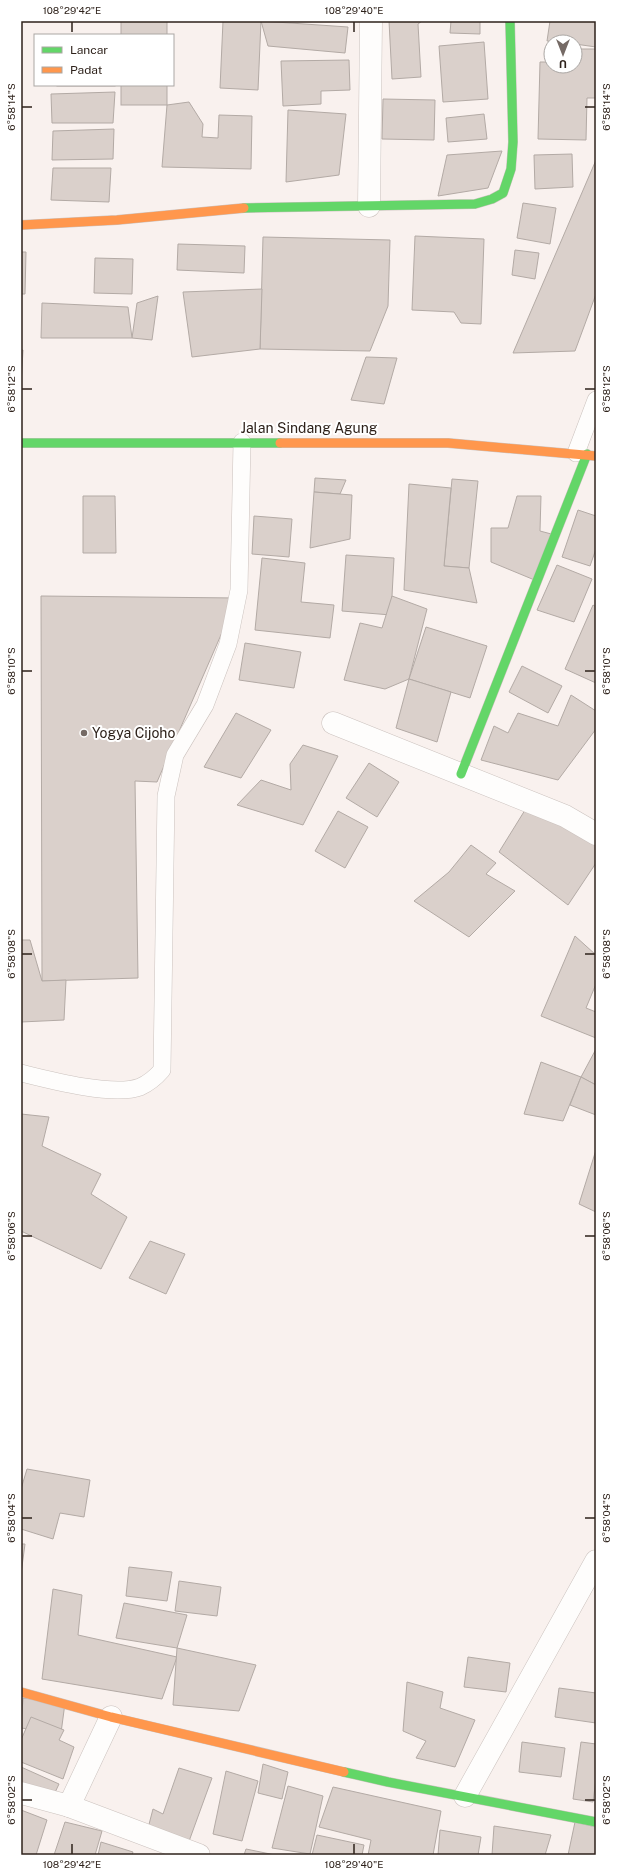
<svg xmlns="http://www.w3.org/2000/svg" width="617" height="1876" font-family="'Public Sans',sans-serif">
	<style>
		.building { fill: #dad0cb; stroke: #b3aaa5 }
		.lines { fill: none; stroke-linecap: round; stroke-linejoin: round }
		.lane-casing { stroke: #cbc2be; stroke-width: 18 }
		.street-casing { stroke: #cbc2be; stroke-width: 23 }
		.fast-casing { stroke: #cbc2be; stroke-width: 10 }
		.slow-casing { stroke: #cbc2be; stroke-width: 10 }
		.lane { stroke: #fefdfc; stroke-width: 17 }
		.street { stroke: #fefdfc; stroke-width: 22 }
		.fast { stroke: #63d668; stroke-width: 9 }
		.slow { stroke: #ff974d; stroke-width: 9 }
		.ticks { fill: none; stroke: #2e221b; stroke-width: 1.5 }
		.poi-dot { fill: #756a65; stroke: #fff; stroke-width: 1.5 }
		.labels { text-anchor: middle; stroke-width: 4; stroke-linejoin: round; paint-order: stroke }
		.street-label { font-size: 14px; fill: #2e221b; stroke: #fff }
		.poi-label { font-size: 14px; fill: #2e221b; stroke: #fff; text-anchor: start }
		.neatline { fill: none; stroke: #2e221b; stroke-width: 1.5 }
		.ticks-label { font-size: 10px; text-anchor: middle; fill: #2e221b }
	</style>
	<rect width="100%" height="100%" fill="#f9f1ee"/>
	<g class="building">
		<rect x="121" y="21" width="46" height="14"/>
		<polygon points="223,21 261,21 258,90 220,88"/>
		<polygon points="261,21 348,27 345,53 268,46"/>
		<polygon points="389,21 422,21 418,24 421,77 392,79"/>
		<polygon points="451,21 480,21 480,34 450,33"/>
		<polygon points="550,21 596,21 596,47 575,44 575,42 547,41"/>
		<polygon points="484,42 488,99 443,102 439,46"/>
		<polygon points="575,49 596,49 596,98 587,98 586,140 538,139 540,62 551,62 551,66 575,66"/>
		<polygon points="349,60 350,90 321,91 321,104 283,106 281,61"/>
		<rect x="57" y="85" width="58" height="1"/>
		<rect x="121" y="85" width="46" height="20"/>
		<polygon points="115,92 113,123 52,123 51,94"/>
		<polygon points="383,99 435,100 434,140 382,139"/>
		<polygon points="189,102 203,124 202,137 218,138 219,115 252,116 251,169 162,167 167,105"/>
		<polygon points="288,110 346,114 339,175 286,182"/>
		<polygon points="484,114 487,139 448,142 446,118"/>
		<polygon points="114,129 113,159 52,160 53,131"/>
		<polygon points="502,151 488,188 438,196 447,155"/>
		<polygon points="572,154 573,187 535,189 534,155"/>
		<polygon points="596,160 596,294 575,351 513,353"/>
		<polygon points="53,168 111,168 109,202 51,200"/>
		<polygon points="523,203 556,208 550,244 517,238"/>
		<polygon points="415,236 484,239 481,324 461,323 454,312 412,310"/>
		<polygon points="263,237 390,240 388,306 370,351 260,349"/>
		<polygon points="178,244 245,246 244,273 177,270"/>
		<polygon points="515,250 539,253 535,279 512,275"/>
		<polygon points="21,252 26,252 25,294 21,294"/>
		<polygon points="95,258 133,259 132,294 94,293"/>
		<polygon points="262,289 260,349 192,357 183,292"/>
		<polygon points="158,296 152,340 132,338 137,303"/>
		<polygon points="42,303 128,307 132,338 41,338"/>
		<polygon points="21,350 23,350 21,384"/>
		<polygon points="366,357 397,358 384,404 351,400"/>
		<polygon points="315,478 346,480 340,494 314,492"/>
		<polygon points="452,479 478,481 469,568 444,566"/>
		<polygon points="409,484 451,488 444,566 469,568 477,603 404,590"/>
		<polygon points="314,492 352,495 350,539 310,548"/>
		<polygon points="83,496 115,496 116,553 83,553"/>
		<polygon points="517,496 541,496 540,531 555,535 537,581 491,562 491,528 508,528"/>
		<polygon points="578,510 596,516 596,549 590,566 562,557"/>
		<polygon points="254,516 292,519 289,557 252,554"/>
		<polygon points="346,555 394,558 391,615 342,611"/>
		<polygon points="262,558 305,563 301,602 334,605 330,638 255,630"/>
		<polygon points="557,565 592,579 574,622 537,610"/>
		<polygon points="41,596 237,598 157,782 135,781 138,978 42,981"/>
		<polygon points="392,596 427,609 409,679 385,689 344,680 360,623 382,628"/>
		<polygon points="593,605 596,607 596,683 565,669"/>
		<polygon points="426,627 487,646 470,698 409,679"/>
		<polygon points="245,643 301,652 294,688 239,680"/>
		<polygon points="522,666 562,686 548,713 509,692"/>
		<polygon points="409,679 451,692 437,742 396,728"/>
		<polygon points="571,695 596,711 596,729 558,780 481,760 494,726 508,733 518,713 558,726"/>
		<polygon points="236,713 271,730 241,778 204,767"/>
		<polygon points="303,745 338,756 303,825 237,805 261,780 291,790 290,764"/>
		<polygon points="369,763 399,782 377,817 346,798"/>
		<polygon points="530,802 596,835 596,863 568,905 499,852"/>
		<polygon points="338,811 368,827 345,868 315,851"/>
		<polygon points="471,845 496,863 486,874 515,891 469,937 414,901 449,872"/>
		<polygon points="575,936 596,955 596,984 586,1008 596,1012 596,1038 541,1016"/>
		<polygon points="21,940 30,940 42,981 66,980 64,1020 21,1022"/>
		<polygon points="596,1049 596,1085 581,1077"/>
		<polygon points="541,1062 581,1077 563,1121 524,1114"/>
		<polygon points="581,1077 596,1085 596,1115 570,1105"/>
		<polygon points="21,1114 49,1117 42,1146 101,1174 91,1194 127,1217 101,1269 21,1231"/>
		<polygon points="596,1150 596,1212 579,1204"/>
		<polygon points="150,1241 185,1254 166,1294 129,1278"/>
		<polygon points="27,1469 90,1480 84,1517 60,1513 53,1539 21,1529 21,1489"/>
		<polygon points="21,1544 25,1544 21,1574"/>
		<polygon points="129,1567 172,1572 167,1601 126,1596"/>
		<polygon points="179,1581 221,1587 217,1616 175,1611"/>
		<polygon points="53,1589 82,1595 78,1635 177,1657 162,1699 42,1679"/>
		<polygon points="124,1603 187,1615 177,1648 116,1638"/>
		<polygon points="177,1648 256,1665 239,1711 173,1705"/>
		<polygon points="468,1657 510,1663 506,1692 464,1687"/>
		<polygon points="407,1682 443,1692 440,1708 475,1720 455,1767 416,1758 426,1741 403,1731"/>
		<polygon points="559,1688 596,1693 596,1723 555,1717"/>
		<polygon points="23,1698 65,1703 61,1733 21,1728"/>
		<polygon points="31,1717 64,1730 59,1740 74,1747 63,1779 21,1762 21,1740"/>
		<polygon points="522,1742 565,1748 561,1777 519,1772"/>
		<polygon points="581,1742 596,1744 596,1779 593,1802 573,1799"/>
		<polygon points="263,1764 288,1772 282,1799 258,1793"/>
		<polygon points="21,1767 59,1784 51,1801 21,1792"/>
		<polygon points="179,1768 212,1778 188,1844 147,1832 153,1809 163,1814"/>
		<polygon points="226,1771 258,1781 242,1841 213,1834"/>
		<polygon points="288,1786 323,1796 310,1854 272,1848"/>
		<polygon points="333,1787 441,1811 433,1855 368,1855 371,1840 319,1827"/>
		<polygon points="21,1810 47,1820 36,1855 21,1855"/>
		<polygon points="65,1822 102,1831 95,1855 54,1855"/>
		<polygon points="575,1822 596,1827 596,1855 568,1855"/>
		<polygon points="494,1826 551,1835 545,1855 492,1855"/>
		<polygon points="440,1830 481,1837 478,1855 438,1855"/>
		<polygon points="317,1835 364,1845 362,1855 312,1855"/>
		<polygon points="101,1842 133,1852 132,1855 98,1855"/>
		<polygon points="246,1849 275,1855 244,1855"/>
	</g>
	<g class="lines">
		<g class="lane-casing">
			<g id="lane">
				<polyline points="576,453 596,400"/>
				<path d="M21 1073C49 1080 113 1097 140 1087 149 1083 156 1077 162 1070L166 796 175 755 205 705 228 644 239 590 242 442"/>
			</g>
		</g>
		<g class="street-casing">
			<g id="street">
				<polyline points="369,206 371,21"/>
				<polyline points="333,723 565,816 596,834"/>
				<polyline points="21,1793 69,1806 199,1855"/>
				<polyline points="465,1796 596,1561"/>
				<polyline points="69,1806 111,1717"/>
			</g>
		</g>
		<g class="fast-casing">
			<g id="fast">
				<polyline points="244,208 475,204 492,199 503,193 511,169 513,142 510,21"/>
				<polyline points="21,443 280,443"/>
				<polyline points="461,774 587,454"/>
				<polyline points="344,1772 388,1782 596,1822"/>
			</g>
		</g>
		<g class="slow-casing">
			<g id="slow">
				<polyline points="21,225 117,220 244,208"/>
				<polyline points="280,443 448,443 596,456"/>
				<polyline points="21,1692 111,1717 344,1772"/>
			</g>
		</g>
		<use href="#lane" class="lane"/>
		<use href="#street" class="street"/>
		<use href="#fast" class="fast"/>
		<use href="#slow" class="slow"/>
	</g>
	<path class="ticks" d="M72 22V32M354 22V32M22 107H32M585 107H595M22 389H32M585 389H595M22 671H32M585 671H595M22 954H32M585 954H595M22 1236H32M585 1236H595M22 1518H32M585 1518H595M22 1800H32M585 1800H595M72 1844V1854M354 1844V1854"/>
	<circle class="poi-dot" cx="84" cy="733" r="4"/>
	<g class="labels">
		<g class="street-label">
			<text x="309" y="433">Jalan Sindang Agung</text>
		</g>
		<g class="poi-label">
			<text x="92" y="738">Yogya Cijoho</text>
		</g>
	</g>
	<rect width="617" height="1876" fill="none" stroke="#ffffff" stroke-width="44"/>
	<rect x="34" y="34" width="140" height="52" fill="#ffffff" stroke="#aba7a4"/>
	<rect x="42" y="47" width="20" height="6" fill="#63d668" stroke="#aba7a4"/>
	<text x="70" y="54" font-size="12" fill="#2e221b">Lancar</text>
	<rect x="42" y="67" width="20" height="6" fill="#ff974d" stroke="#aba7a4"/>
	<text x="70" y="74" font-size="12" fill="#2e221b">Padat</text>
	<g transform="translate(563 54) rotate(180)"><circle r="19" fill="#ffffff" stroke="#aba7a4"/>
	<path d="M0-3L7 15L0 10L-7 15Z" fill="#756a65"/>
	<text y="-6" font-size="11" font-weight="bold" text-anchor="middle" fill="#2e221b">U</text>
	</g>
	<rect x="22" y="22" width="573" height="1832" class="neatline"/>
	<g class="ticks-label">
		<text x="72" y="14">108°29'42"E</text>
		<text x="354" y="14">108°29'40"E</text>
		<text transform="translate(606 107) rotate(-90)" y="4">6°58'14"S</text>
		<text transform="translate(11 107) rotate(-90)" y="4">6°58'14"S</text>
		<text transform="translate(11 389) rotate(-90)" y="4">6°58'12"S</text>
		<text transform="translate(606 389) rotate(-90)" y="4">6°58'12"S</text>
		<text transform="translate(11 671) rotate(-90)" y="4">6°58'10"S</text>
		<text transform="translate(606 671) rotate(-90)" y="4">6°58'10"S</text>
		<text transform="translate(11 954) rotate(-90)" y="4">6°58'08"S</text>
		<text transform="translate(606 954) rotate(-90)" y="4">6°58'08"S</text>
		<text transform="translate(606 1236) rotate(-90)" y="4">6°58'06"S</text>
		<text transform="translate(11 1236) rotate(-90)" y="4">6°58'06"S</text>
		<text transform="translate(11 1518) rotate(-90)" y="4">6°58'04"S</text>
		<text transform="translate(606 1518) rotate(-90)" y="4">6°58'04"S</text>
		<text transform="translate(606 1800) rotate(-90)" y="4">6°58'02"S</text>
		<text transform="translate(11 1800) rotate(-90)" y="4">6°58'02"S</text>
		<text x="72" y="1868">108°29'42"E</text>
		<text x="354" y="1868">108°29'40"E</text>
	</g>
</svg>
